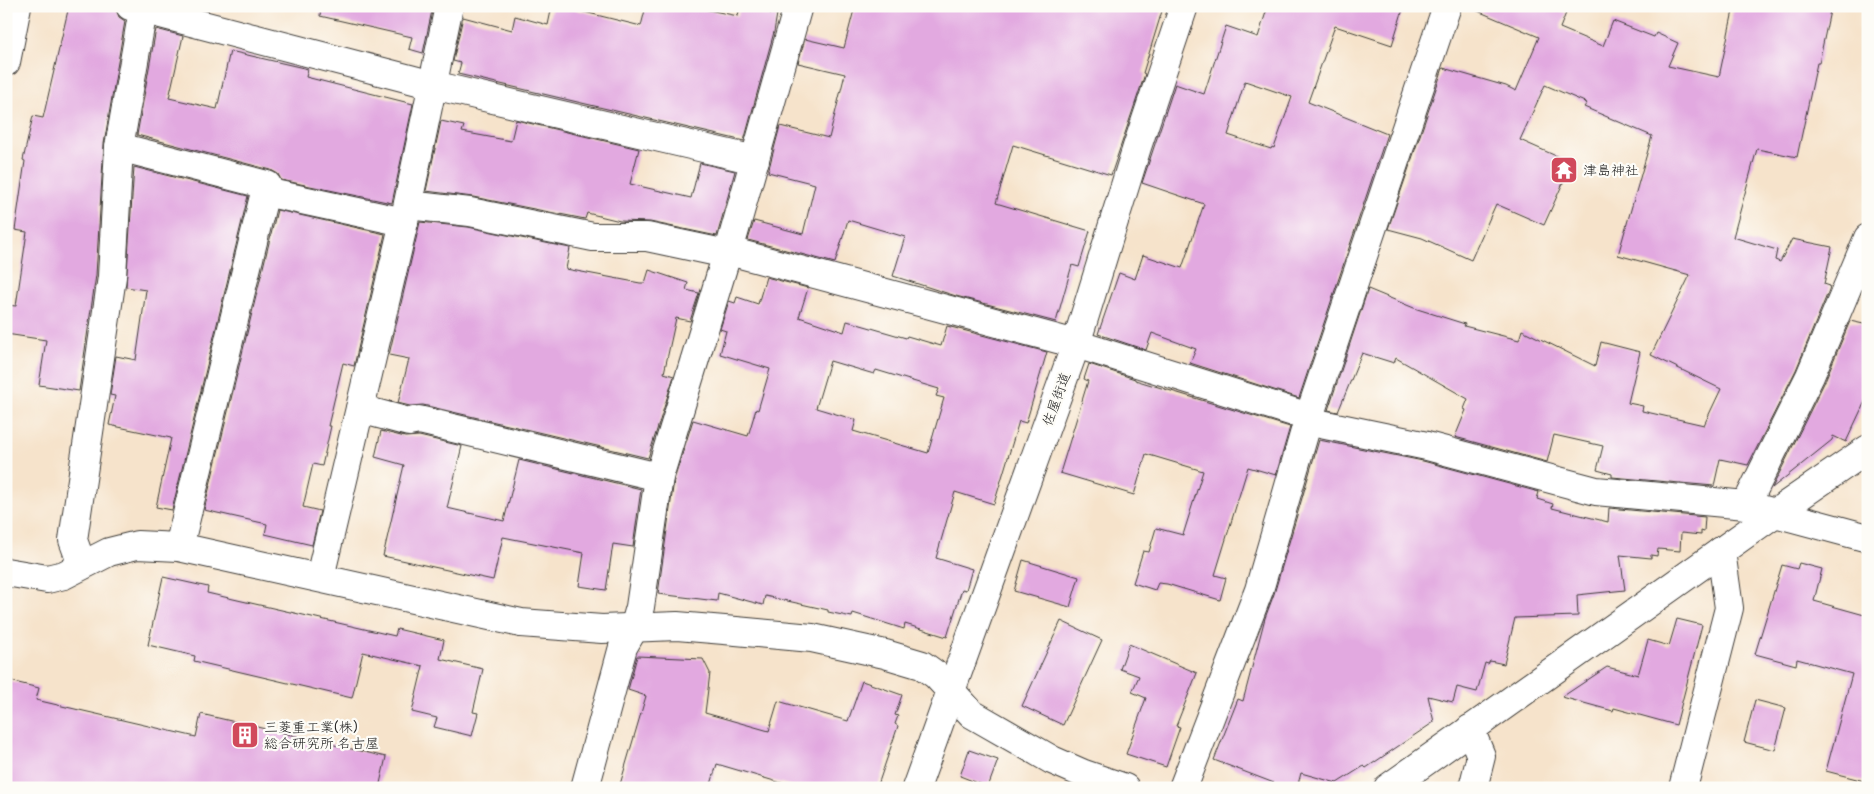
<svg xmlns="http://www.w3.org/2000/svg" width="1874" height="794" font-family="'Patrick Hand','Klee One',sans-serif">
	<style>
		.building { fill: #e2a9e0; fill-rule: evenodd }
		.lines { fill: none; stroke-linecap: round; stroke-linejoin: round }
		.street-casing { stroke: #3d3a36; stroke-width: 30 }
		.secondary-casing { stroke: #3d3a36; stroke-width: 30 }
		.street { stroke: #fff; stroke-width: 28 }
		.secondary { stroke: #fff; stroke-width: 28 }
		.labels { text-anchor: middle; stroke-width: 4.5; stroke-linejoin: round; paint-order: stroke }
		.poi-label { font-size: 14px; fill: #1c1c1c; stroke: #fdfcf7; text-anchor: start }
		.street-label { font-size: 14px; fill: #1c1c1c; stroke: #fdfcf7 }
	</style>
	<rect width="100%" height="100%" fill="#fdfcf7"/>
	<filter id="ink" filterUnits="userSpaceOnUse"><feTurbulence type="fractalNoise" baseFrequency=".02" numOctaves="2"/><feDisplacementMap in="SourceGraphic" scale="10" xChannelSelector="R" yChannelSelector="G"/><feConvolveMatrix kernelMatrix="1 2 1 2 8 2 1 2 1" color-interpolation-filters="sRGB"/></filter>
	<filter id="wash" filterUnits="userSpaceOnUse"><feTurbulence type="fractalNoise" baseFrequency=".0096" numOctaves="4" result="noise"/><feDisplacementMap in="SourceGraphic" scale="20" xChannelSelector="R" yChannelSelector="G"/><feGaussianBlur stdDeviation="1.12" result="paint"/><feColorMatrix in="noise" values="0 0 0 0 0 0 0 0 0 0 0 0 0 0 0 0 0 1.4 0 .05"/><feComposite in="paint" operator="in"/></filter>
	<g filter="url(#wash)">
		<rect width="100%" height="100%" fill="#f6e3cb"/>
		<g id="blocks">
			<g class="building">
				<polygon points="69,6 115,6 119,17 125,21 104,144 96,275 79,391 39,385 46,340 6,334 6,305 16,306 27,232 15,230 25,161 23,160 33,116 43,118"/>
				<polygon points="321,6 433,6 423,53 409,49 412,37 320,16"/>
				<polygon points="552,6 560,6 641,26 646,6 689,6 738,16 740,6 771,6 770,13 777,14 774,32 744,141 458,74 461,63 453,61 463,17 512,30 515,16 548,25"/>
				<polygon points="855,6 1147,6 1162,11 1143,73 1145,74 1111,175 1013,145 996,203 1090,231 1079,267 1072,265 1056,322 956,296 893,276 905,237 848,220 835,263 748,240 754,221 803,234 815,184 768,172 780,126 829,138 845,74 798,63 805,39 844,48"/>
				<path d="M1268 6H1404L1392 45 1335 26 1308 102 1387 134 1299 398 1190 363 1196 349 1152 333 1146 350 1098 334 1119 273 1135 279 1143 255 1182 268 1204 204 1142 183 1175 84 1204 94 1226 26 1258 37ZM1245 81 1292 97 1274 148 1272 147 1271 149 1228 135Z"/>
				<polygon points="1466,6 1550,6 1566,13 1560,28 1603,46 1613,21 1654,37 1656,33 1678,43 1668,66 1719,77 1734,6 1831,6 1819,63 1817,63 1797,157 1757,149 1733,237 1777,250 1775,260 1780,262 1792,239 1832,247 1824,284 1830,286 1829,290 1796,370 1748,465 1720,459 1714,486 1612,477 1612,474 1597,470 1603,446 1554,435 1547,462 1455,437 1466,410 1464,409 1468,399 1396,358 1394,363 1362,353 1338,412 1328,410 1368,289 1414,308 1465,324 1464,326 1519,340 1522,330 1595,366 1601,342 1640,352 1628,403 1643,406 1642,411 1704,425 1721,389 1651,355 1690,275 1618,255 1652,136 1584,107 1587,103 1545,85 1520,140 1572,163 1544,225 1496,204 1471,260 1422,238 1388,229 1443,68 1506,86 1516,91 1539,37"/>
				<polygon points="156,29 183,36 169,98 217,109 230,51 308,69 306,77 413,104 392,203 281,180 278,174 271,170 137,135"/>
				<polygon points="516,120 639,149 630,184 691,198 700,163 735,171 717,236 650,222 620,221 587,213 585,219 473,197 426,191 441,121 464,126 462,132 511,141"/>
				<polygon points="134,167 248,196 172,510 156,507 171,438 109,425 115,396 110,395 116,356 136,360 146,290 126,287"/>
				<polygon points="277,210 385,234 354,366 343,363 328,426 331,426 322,466 313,464 303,507 320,511 312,545 265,534 267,524 204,510"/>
				<polygon points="420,222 468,227 570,248 566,269 640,283 645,283 649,270 688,283 686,290 699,293 690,321 676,318 664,373 674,376 648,458 423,405 410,406 389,401 398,403 409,359 389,355"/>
				<path d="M766 277 808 288 799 317 844 332 847 321 906 338 907 336 941 346 947 326 1047 352 1026 423 1019 421 994 504 955 492 936 558 972 569 966 590 962 589 947 637 905 624 904 629 853 613 852 617 828 612V610L765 596 763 605 718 593 717 601 658 594 674 480 693 420 748 436 756 409 758 410 770 369 720 354 726 331 720 329 729 301 735 303 737 297 758 304ZM830 361 874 374 876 370 939 389 936 396 944 398 928 453 853 431 856 420 816 408Z"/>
				<polygon points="1850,321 1868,325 1868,395 1846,442 1833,436 1832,440 1772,488 1824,383"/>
				<polygon points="1089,364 1135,379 1135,380 1290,427 1276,475 1248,467 1215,575 1226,578 1220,600 1167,584 1158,583 1155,590 1133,583 1143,551 1149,552 1156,528 1183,535 1203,471 1146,454 1134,495 1060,473 1088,381 1084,379"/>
				<polygon points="381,431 405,437 419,436 462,446 447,508 504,521 519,460 641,489 633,547 613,544 606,590 579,586 584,553 503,537 493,580 383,556 404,465 375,457"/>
				<polygon points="1319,440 1423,461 1539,492 1537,499 1553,504 1552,508 1608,522 1609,508 1705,517 1704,531 1701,530 1701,535 1681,533 1680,551 1658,549 1657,556 1651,555 1651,558 1620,555 1625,590 1577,595 1578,616 1515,618 1504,664 1490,661 1488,664 1485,663 1477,692 1457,687 1453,702 1428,696 1434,722 1366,768 1364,766 1337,783 1301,773 1297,788 1272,788 1274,783 1214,760 1238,699 1243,701 1265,618 1274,594"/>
				<polygon points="1023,560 1079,577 1070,607 1014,591"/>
				<polygon points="1799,563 1822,569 1814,601 1868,616 1868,782 1826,771 1852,674 1797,659 1796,665 1755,654 1782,565 1797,569"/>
				<polygon points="163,577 208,587 207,593 395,636 397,629 444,640 440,659 483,669 473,712 478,713 472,736 434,727 437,718 412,712 423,666 363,652 352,698 194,661 195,656 148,645"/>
				<polygon points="1677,619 1702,625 1676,725 1614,708 1613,711 1562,697 1607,667 1638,675 1648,640 1669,646"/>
				<polygon points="1061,621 1102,640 1063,725 1022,706"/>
				<polygon points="1129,644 1197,673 1176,726 1180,727 1166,767 1126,754 1146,698 1132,692 1139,676 1120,669"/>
				<polygon points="637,656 703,659 710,673 705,713 769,731 778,701 848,721 862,681 902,695 895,715 898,716 895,724 898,726 877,788 798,788 717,764 710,788 619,788 646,696 628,690"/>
				<polygon points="6,680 39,688 36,700 196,737 201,714 386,757 379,788 6,788"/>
				<polygon points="1755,700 1786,708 1775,750 1744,742"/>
				<polygon points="969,750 998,760 988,787 960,776"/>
			</g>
		</g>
	</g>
	<g filter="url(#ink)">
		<use href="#blocks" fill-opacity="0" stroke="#3d3a36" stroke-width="1"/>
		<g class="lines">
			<g class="street-casing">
				<g id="street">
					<polyline points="130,6 433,85 755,160"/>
					<polyline points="6,62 17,6"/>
					<polyline points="119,147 267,185 265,192 404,222"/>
					<polyline points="408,205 470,212 593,237 647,237 727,254"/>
					<polyline points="729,251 1076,344 1309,417 1321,424 1427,446 1596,491 1746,505 1775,513 1868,449"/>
					<polyline points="360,409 409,422 419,420 659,477"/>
					<polyline points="1746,505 1810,376 1868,238"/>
					<polyline points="179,547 265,192"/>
					<polyline points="82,565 73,540 112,277 119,147 143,10"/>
					<polyline points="320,577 404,222 449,6"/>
					<polyline points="1470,729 1481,756 1473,788"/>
					<polyline points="585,788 623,647 634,628 640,607 659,477 727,254 729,251 798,6"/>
					<polyline points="1183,788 1259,590 1309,417 1447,6"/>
					<polyline points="1683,788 1729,608 1721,551"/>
				</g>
			</g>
			<g class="secondary-casing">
				<g id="secondary">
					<polyline points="6,572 47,579 64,575 109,552 137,545 179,547 521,623 602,629 677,626 736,631 812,638 885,654 922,665 936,675 972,714 1052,760 1084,774 1125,788"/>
					<polyline points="916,788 1076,344 1137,147 1184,6"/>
					<polyline points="1388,788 1775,513 1868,538"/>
				</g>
			</g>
			<use href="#street" class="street"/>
			<use href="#secondary" class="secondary"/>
		</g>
	</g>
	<defs>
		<g id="temple-square" transform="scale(1.4375)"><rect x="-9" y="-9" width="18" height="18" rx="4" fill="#d1495b" stroke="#fdfcf7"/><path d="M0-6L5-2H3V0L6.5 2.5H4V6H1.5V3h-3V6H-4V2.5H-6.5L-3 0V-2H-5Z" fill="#fff"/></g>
		<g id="building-square" transform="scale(1.4375)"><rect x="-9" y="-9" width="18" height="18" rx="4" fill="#d1495b" stroke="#fdfcf7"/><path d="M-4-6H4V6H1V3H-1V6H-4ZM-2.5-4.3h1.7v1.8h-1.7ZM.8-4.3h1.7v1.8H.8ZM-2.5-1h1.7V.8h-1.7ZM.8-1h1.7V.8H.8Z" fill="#fff"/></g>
	</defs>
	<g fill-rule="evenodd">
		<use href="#temple-square" x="1564" y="170"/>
		<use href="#building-square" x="245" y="735"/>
	</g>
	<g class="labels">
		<g class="poi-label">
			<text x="1583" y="175">津島神社</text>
			<text x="264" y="732">三菱重工業(株)<tspan x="264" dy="16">総合研究所 名古屋</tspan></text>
		</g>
		<g class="street-label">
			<text transform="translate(1056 399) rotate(-70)" y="5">佐屋街道</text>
		</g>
	</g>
	<rect width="1874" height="794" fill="none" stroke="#fdfcf7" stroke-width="25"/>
</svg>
